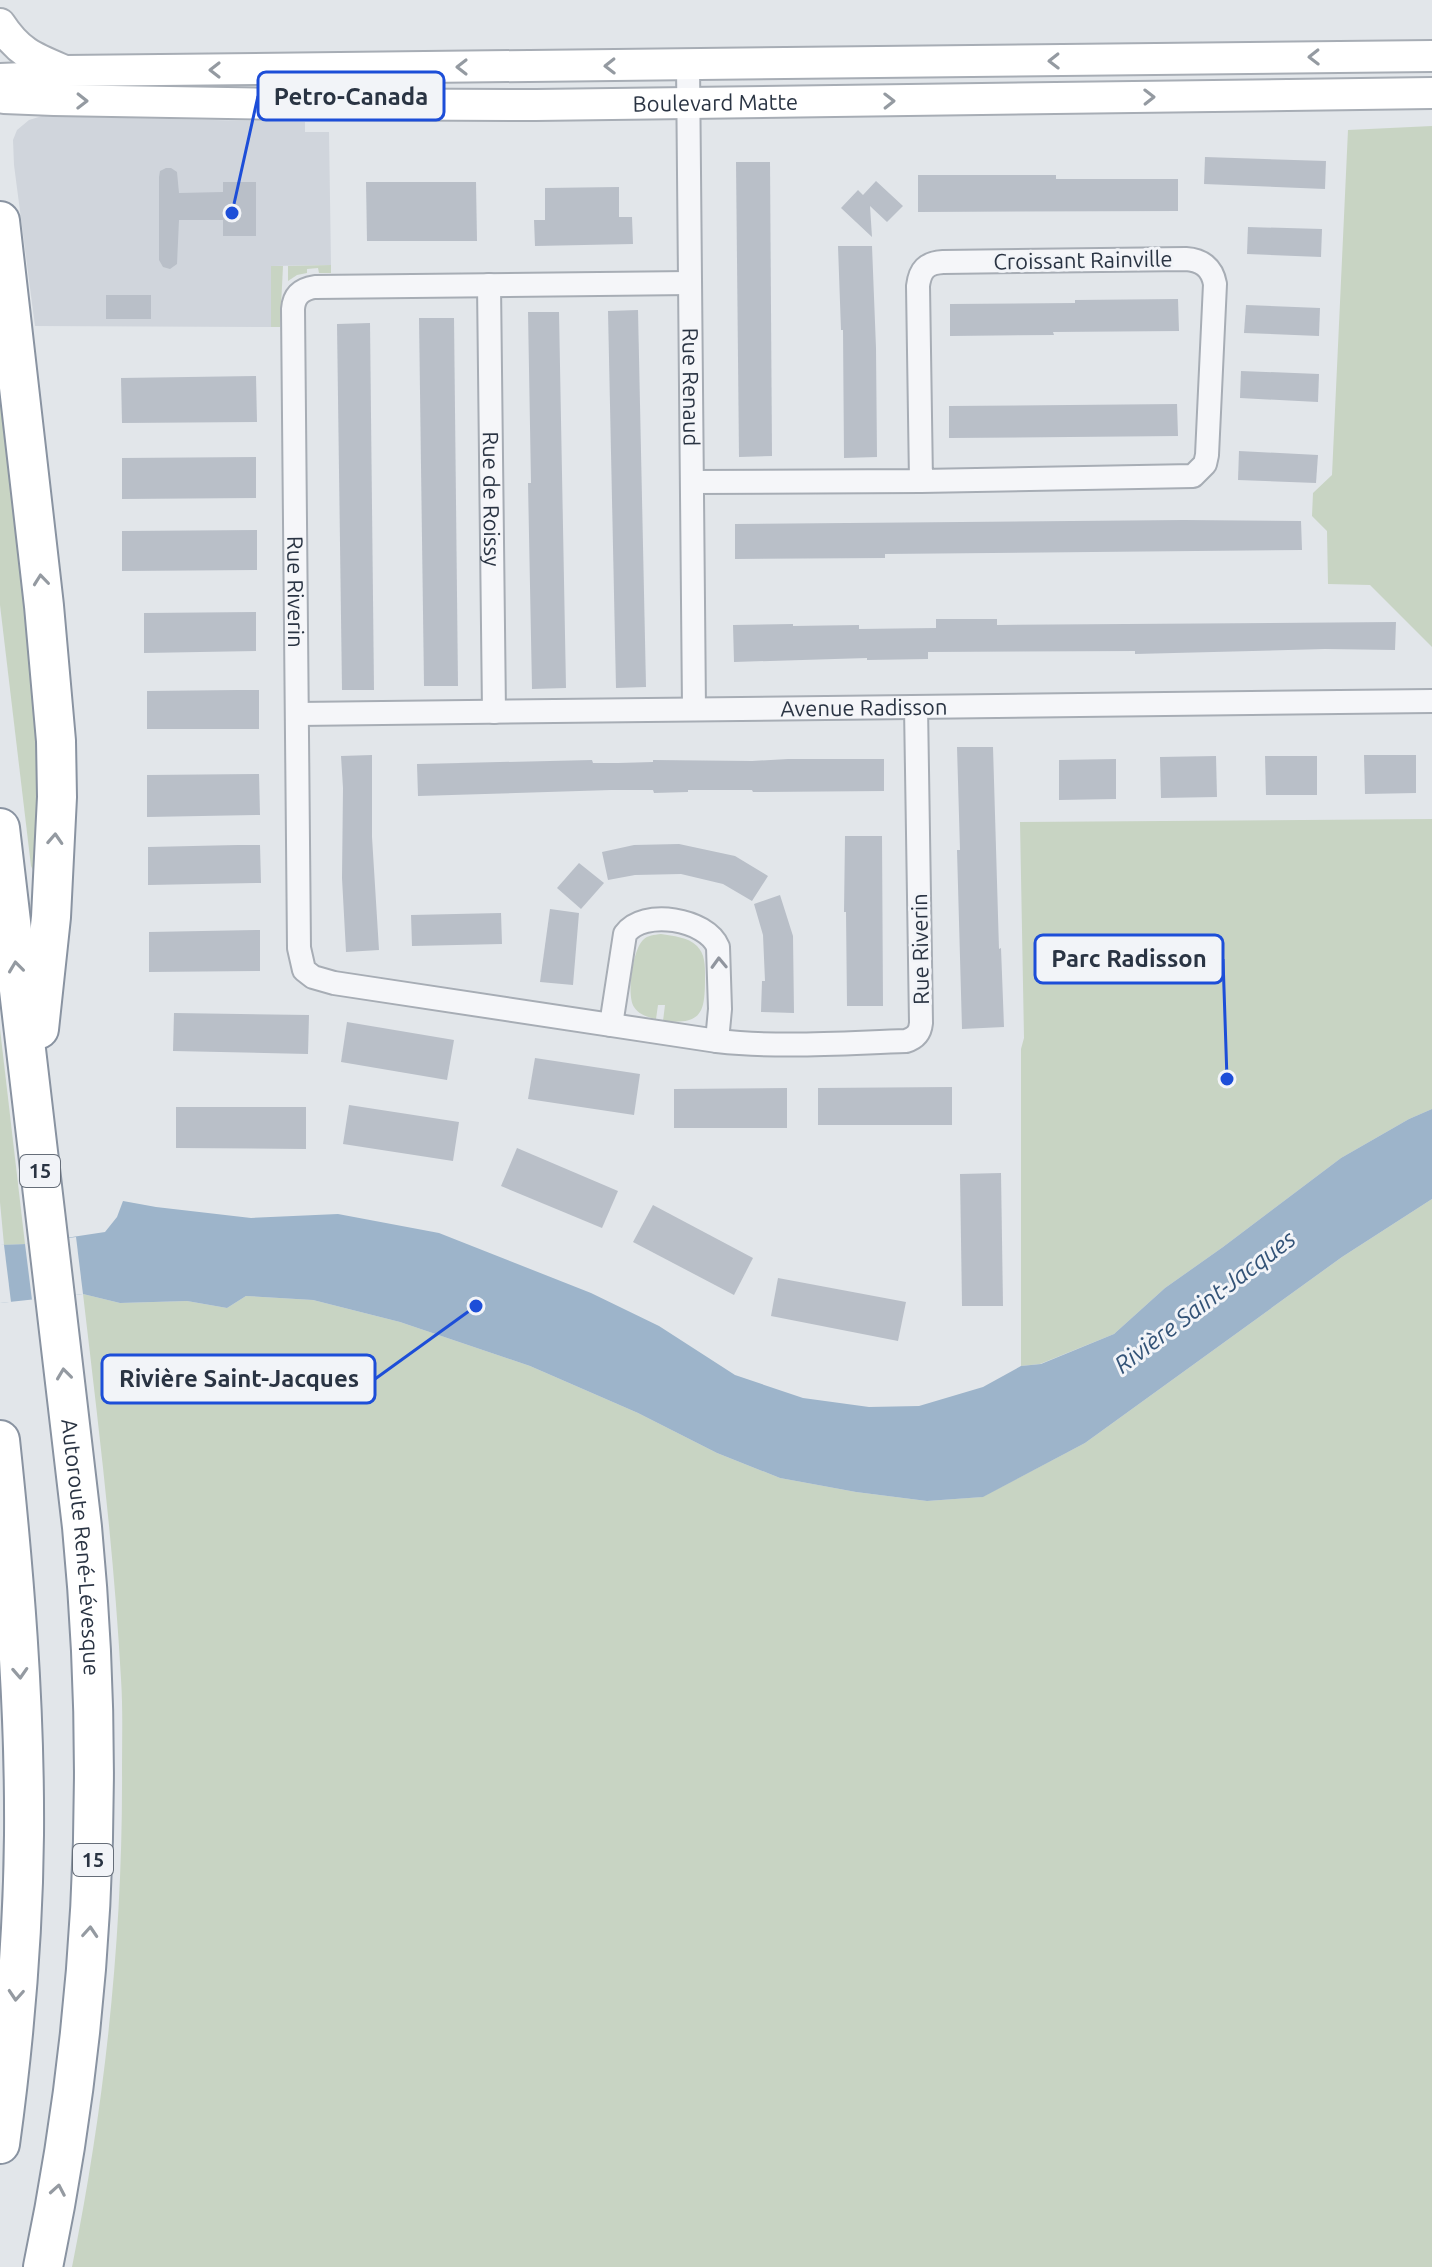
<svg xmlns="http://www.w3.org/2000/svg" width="1432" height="2267" font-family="Ubuntu,sans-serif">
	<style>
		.built { fill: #d0d5dc }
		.green { fill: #c8d4c3 }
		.water { fill: #9db4ca }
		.pier { fill: #e2e6ea }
		.building { fill: #b9bfc8 }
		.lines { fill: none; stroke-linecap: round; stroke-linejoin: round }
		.street-casing { stroke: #a7adb5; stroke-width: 26 }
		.secondary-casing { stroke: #a7adb5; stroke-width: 34 }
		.highway-casing { stroke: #8993a1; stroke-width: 42 }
		.street { stroke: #f5f6f9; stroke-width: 22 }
		.secondary { stroke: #fff; stroke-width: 30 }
		.highway { stroke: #fff; stroke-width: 38 }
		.oneway { stroke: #949aa1 }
		.oneway2 { stroke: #90959e }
		.labels { text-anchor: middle; stroke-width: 6; stroke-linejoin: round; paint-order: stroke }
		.shield { fill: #f2f4f8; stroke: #666e79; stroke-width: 2 }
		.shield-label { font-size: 20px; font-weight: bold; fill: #2a3443 }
		.street-label { font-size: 22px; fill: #2a3443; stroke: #f2f4f8 }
		.water-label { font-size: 24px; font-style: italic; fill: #335377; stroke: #f2f4f8 }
		.leader { fill: none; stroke: #1d4ed8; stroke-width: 3 }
		.callout-dot { fill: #1d4ed8; stroke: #f2f4f8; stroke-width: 3 }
		.callout { fill: #f2f4f8; stroke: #1d4ed8; stroke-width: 3 }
		.callout-label { font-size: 24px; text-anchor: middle; font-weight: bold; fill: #2a3443 }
	</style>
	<rect width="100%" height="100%" fill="#e2e6ea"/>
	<polygon class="built" points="42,116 305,122 305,132 329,132 331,265 271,266 271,327 35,326 14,165 13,140 17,130 29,120"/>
	<g class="green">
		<polygon points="1432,126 1432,647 1370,585 1328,584 1327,531 1312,516 1313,493 1332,475 1348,130"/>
		<polygon points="331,265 331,273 319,273 318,268 307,269 307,273 297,275 288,281 288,266"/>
		<polygon points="271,266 283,266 280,327 271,327"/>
		<polygon points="0,315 46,730 34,872 31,866 0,605"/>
		<polygon points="1432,819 1432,1109 1409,1119 1341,1158 1223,1247 1165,1288 1114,1334 1040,1364 1021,1366 1021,1049 1024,1038 1020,822"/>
		<path d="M661 934C673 936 688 937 697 946 705 954 705 965 705 976 705 1012 703 1025 663 1021L665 1005H658L656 1019C648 1017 639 1015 634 1007 626 995 633 949 643 940 648 935 654 935 661 934Z"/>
		<polygon points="0,1029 25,1244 4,1245 0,1202"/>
		<path d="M1432 1199V2267H72C105 2103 123 1937 122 1769 122 1739 123 1709 121 1679 114 1550 98 1422 83 1294L120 1303 187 1301 227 1308 246 1296 313 1300 400 1322 530 1366 638 1413 717 1453 780 1478 856 1492 927 1501 982 1497 1085 1443 1342 1257Z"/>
	</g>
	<polygon class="water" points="1432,1109 1432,1199 1342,1257 1085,1443 983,1497 927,1501 856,1492 780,1478 717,1453 638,1413 530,1366 400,1322 313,1300 246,1296 227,1308 187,1301 120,1303 83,1294 0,1303 0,1245 26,1244 105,1232 117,1217 123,1201 156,1207 251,1218 338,1214 439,1233 591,1293 659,1326 735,1375 803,1398 869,1407 919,1406 983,1387 1021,1366 1041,1364 1114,1334 1165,1288 1223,1247 1341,1158 1409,1119"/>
	<g class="pier">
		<polygon points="76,1237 83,1294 32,1300 25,1244"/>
		<polygon points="0,1245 4,1245 11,1302 0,1303"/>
	</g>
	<g class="building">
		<polygon points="1205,157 1326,161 1325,189 1204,184"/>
		<polygon points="736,162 770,162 772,456 739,457"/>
		<polygon points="166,168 171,168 177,172 179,193 223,192 223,182 256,182 256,236 223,236 223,220 179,220 177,264 170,269 163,267 159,260 159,177 160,171"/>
		<polygon points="918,175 1056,175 1056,179 1178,179 1178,211 918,212"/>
		<polygon points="876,181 903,206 887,222 870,206 872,237 841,208 858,190 863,195"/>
		<polygon points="366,182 476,182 477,241 367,241"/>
		<polygon points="619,187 619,217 632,217 633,244 535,246 534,220 545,220 545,188"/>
		<polygon points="1248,227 1322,229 1321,257 1247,254"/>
		<polygon points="838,246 872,246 876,348 877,457 844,458 843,330 841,330"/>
		<rect x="106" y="295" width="45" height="24"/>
		<polygon points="1178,299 1179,331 1053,332 1054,335 950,336 950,304 1075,303 1075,300"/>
		<polygon points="1246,305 1320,308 1319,336 1244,333"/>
		<polygon points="638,310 646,687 616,688 608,311"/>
		<polygon points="528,312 559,312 566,688 532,689 528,483 531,483"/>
		<polygon points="419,318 454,318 458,686 424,686"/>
		<polygon points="370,323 374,690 342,690 337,324"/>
		<polygon points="1241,371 1319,374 1318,402 1240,398"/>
		<polygon points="256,376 257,422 122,423 121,378"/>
		<polygon points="1177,404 1178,436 949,438 949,406"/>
		<polygon points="1239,451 1318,455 1316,483 1238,480"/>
		<polygon points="256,457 256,498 122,499 122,458"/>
		<polygon points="1184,520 1301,521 1302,550 885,554 885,558 735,559 735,524"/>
		<polygon points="257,530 257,570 122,571 122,531"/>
		<polygon points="256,612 256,651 144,653 144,613"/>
		<polygon points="936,619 997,619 997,625 1396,622 1395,650 1325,649 1135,654 1135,651 928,652 928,659 867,660 867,658 734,662 733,625 793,624 793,626 859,625 859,629 936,628"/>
		<polygon points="237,690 259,690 259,729 147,729 147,691"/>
		<polygon points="957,747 993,747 999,949 1001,948 1004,1027 962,1029 957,850 960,850"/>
		<polygon points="372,755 372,837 379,950 346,952 342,878 343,788 341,756"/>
		<polygon points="1364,755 1416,755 1416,793 1365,794"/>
		<polygon points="1216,756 1217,797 1161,798 1160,757"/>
		<polygon points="1265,756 1317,756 1317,795 1266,795"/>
		<polygon points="788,759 884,759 884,791 753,792 752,790 688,790 688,792 654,793 653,790 611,790 418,796 417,764 592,760 593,763 618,763 653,762 653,760 752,761"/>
		<polygon points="1116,759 1116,799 1059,800 1059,760"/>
		<polygon points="259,774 260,815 147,817 147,775"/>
		<polygon points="845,836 882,836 883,1006 847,1006 846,912 844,912"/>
		<polygon points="679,844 735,856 768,876 752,901 723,884 681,874 635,875 608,880 602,852 634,845"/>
		<polygon points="238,845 260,845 261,883 148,885 148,847"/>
		<polygon points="579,863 604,883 581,909 557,888"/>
		<polygon points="780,895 793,936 794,1013 761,1012 762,981 765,981 763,935 754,904"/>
		<polygon points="550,909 579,913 573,985 540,982"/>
		<polygon points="501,913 502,944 412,946 411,915"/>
		<polygon points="260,930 260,971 149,972 149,932"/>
		<polygon points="174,1013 309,1015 308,1054 173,1051"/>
		<polygon points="347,1022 454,1040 447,1080 341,1062"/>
		<polygon points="535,1058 640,1074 634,1115 528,1099"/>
		<polygon points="952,1087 952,1125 818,1125 818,1088"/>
		<polygon points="787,1088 787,1128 674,1128 674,1089"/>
		<polygon points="349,1105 459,1122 453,1161 343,1144"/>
		<polygon points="176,1107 306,1107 306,1149 176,1148"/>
		<polygon points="517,1148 618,1191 602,1228 501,1186"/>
		<polygon points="1001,1173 1003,1306 962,1306 960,1174"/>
		<polygon points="653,1205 753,1258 734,1295 633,1242"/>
		<polygon points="778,1278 906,1302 898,1341 771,1316"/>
	</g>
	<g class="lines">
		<g class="street-casing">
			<g id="street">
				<path id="s1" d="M688 65 694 709"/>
				<path id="s2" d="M690 283 315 287C302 289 294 295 293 309L299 948 304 970 313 977 334 983 717 1041C780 1048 843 1043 906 1041 916 1038 920 1033 921 1023L916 707"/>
				<path id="s3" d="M489 285 494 712"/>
				<path d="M692 482 921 481 1193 476 1205 464 1207 455 1215 284C1212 267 1201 260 1186 259L943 262C926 263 920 270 918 286L921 481"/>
				<path id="s4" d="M298 714 1432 701"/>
				<path d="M611 1025 625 934C643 908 707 919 718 947L720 1009 717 1041"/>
			</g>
		</g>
		<g class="secondary-casing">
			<g id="secondary">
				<path d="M0 24C19 53 34 58 65 71"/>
				<polyline points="0,79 25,78 65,71 1432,56"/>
				<path id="s5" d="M0 96 4 98 54 100 290 104 536 105 1432 93"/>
			</g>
		</g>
		<g class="highway-casing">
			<g id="highway">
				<polyline points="0,221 44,606 56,741 57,797 51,917 39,1029"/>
				<path id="s6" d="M0 828 82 1527C106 1775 94 2023 43 2267"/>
				<path d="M0 1440C14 1571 25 1703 24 1835 23 1938 14 2042 0 2144"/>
			</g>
		</g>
		<use href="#street" class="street"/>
		<use href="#secondary" class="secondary"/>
		<use href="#highway" class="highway"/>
	</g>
	<defs><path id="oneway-chevron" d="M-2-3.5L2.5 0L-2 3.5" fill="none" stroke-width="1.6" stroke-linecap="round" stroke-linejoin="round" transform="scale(2)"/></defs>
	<g class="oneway">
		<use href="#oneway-chevron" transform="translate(1314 57) rotate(179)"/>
		<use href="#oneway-chevron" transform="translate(1054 61) rotate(179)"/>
		<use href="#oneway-chevron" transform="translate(610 66) rotate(179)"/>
		<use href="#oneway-chevron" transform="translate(462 67) rotate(180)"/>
		<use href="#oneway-chevron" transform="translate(215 70) rotate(180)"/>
		<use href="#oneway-chevron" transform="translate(1149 97) rotate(-1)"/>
		<use href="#oneway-chevron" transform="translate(82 101) rotate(1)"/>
		<use href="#oneway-chevron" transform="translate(889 101) rotate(-1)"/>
		<use href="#oneway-chevron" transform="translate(41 580) rotate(-96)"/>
		<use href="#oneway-chevron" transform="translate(55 839) rotate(-87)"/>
		<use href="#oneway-chevron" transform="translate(16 967) rotate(-97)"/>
		<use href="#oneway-chevron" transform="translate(64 1374) rotate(-97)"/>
		<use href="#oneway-chevron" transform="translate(20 1673) rotate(87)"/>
		<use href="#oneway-chevron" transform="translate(90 1932) rotate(-86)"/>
		<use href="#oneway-chevron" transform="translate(16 1995) rotate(94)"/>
		<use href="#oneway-chevron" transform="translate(58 2190) rotate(-80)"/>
	</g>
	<use class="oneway2" href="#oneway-chevron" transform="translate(719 963) rotate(-92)"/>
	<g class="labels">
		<g class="shield">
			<rect x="20" y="1155" width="40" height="32" rx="6"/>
			<rect x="73" y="1844" width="40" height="32" rx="6"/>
		</g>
		<g class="shield-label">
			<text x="40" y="1178">15</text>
			<text x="93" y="1867">15</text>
		</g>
		<g class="street-label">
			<text dy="8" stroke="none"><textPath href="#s5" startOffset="716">Boulevard Matte</textPath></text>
			<text transform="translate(1083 260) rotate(-1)" y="8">Croissant Rainville</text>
			<text dy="8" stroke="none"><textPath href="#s1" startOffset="322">Rue Renaud</textPath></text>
			<text dy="8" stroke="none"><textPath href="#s3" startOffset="214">Rue de Roissy</textPath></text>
			<text dy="8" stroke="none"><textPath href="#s2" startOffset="692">Rue Riverin</textPath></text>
			<text dy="8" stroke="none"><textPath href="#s4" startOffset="566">Avenue Radisson</textPath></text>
			<text transform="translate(920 949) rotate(-91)" y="8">Rue Riverin</text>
			<text dy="8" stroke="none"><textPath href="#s6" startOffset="724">Autoroute René-Lévesque</textPath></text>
		</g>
		<g class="water-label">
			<text transform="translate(1205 1302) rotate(-37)" y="8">Rivière Saint-Jacques</text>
		</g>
	</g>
	<path class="leader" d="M232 213L258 96M1227 1079L1223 959M476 1306L375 1379"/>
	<g class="callout-dot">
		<circle cx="232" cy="213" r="8"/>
		<circle cx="1227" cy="1079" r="8"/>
		<circle cx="476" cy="1306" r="8"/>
	</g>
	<g class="callout">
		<rect x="258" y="72" width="186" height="48" rx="8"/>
		<rect x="1035" y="935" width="188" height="48" rx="8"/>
		<rect x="102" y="1355" width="273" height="48" rx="8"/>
	</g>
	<g class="callout-label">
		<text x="351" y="105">Petro-Canada</text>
		<text x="1129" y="967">Parc Radisson</text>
		<text x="239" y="1387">Rivière Saint-Jacques</text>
	</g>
</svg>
